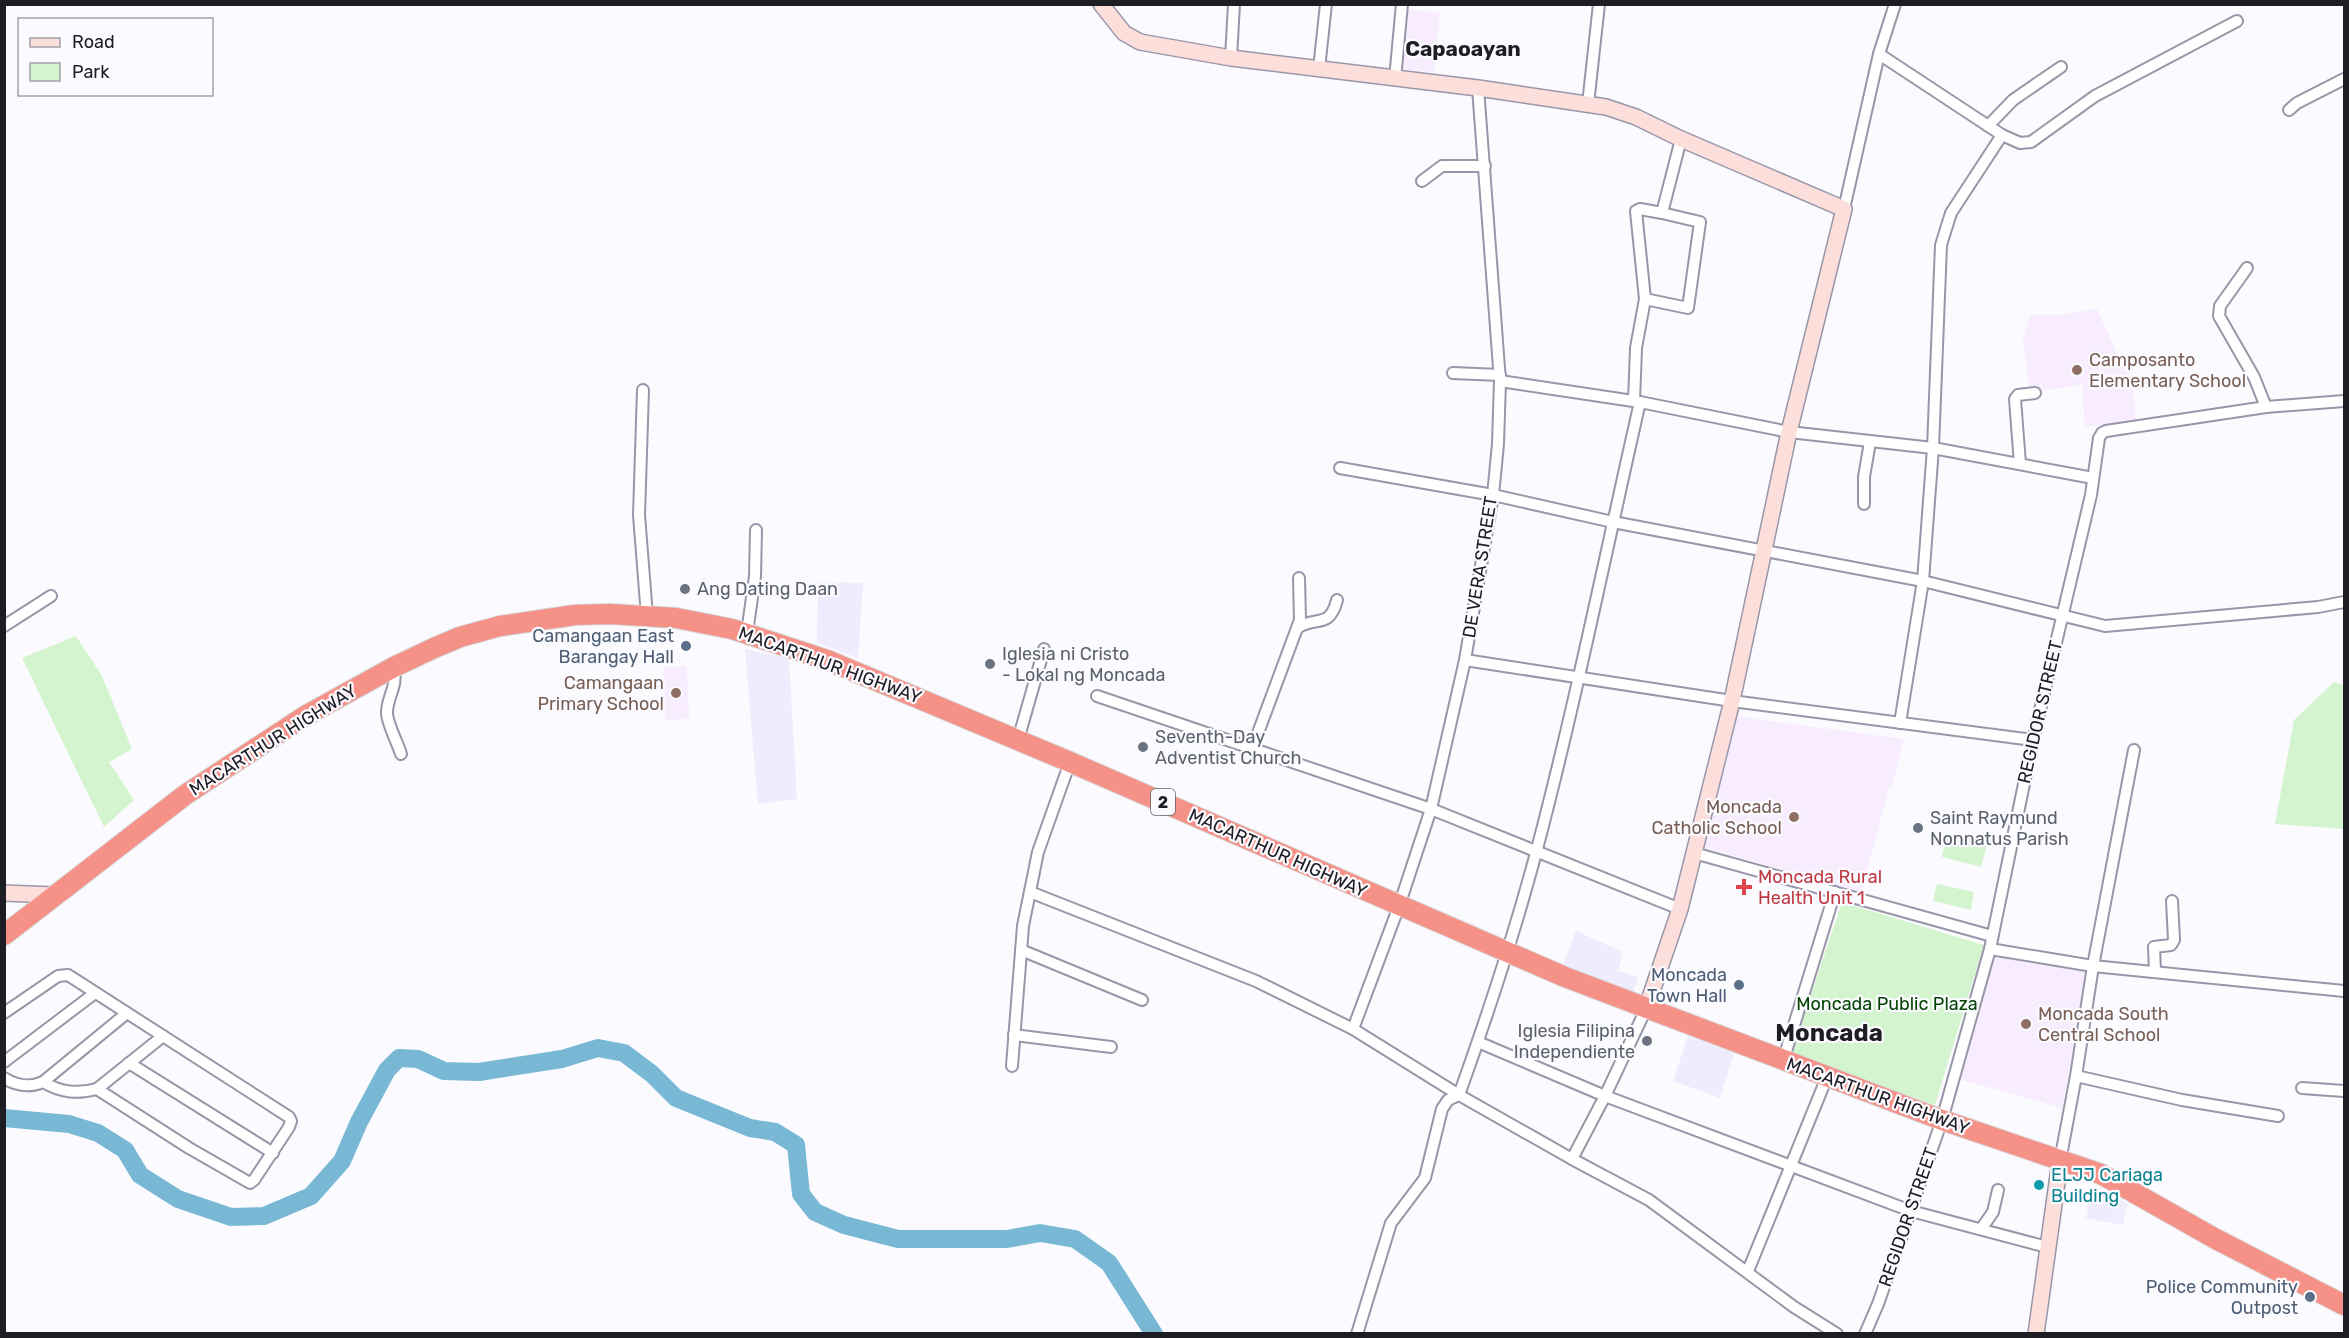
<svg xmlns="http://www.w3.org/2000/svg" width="2349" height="1338" font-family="Rubik,sans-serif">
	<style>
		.built { fill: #eeecfd }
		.education { fill: #f7edfe }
		.green { fill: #d3f4cf }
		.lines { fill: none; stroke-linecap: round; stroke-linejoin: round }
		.river { stroke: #78b8d5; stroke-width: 18 }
		.street-casing { stroke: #9896a9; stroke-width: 14 }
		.secondary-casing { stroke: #9896a9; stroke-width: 18 }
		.highway-casing { stroke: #d6d6d8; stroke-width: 22 }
		.street { stroke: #fff; stroke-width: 10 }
		.secondary { stroke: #fcdedb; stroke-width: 15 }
		.highway { stroke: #f59186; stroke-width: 20 }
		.education-dot { fill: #8d6e63; stroke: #fbfbff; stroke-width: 2 }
		.worship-dot { fill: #6b7280; stroke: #fbfbff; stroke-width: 2 }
		.service-dot { fill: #5c6f8a; stroke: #fbfbff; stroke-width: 2 }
		.health-dot { fill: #e0444e; stroke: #fbfbff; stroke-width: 2 }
		.culture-dot { fill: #0f9aa8; stroke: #fbfbff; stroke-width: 2 }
		.labels { text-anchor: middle; stroke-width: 4.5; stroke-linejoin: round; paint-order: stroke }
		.shield { fill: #fbfbff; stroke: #606066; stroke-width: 1.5 }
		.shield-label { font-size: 16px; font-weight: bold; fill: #1e1d24 }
		.education-label { font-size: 18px; fill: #785e54; stroke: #fbfbff; text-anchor: start }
		.street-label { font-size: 18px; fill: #1e1d24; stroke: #fbfbff }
		.worship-label { font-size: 18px; fill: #5b616d; stroke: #fbfbff; text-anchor: start }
		.service-label { font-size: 18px; fill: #4e5e75; stroke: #fbfbff; text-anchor: end }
		.health-label { font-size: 18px; fill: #be3a42; stroke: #fbfbff; text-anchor: start }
		.park-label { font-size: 18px; fill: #064405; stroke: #fbfbff }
		.culture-label { font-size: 18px; fill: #0d838f; stroke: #fbfbff; text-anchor: start }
		.quarter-label { font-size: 21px; font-weight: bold; fill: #1e1d24; stroke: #fbfbff }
		.district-label { font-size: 24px; font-weight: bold; fill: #1e1d24; stroke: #fbfbff }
	</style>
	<rect width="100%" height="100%" fill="#fbfbff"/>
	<g class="built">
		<polygon points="818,582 863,583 858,658 817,643"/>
		<polygon points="745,649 789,659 797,799 758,804"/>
		<polygon points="1576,931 1623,952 1618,971 1638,977 1633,994 1562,968"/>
		<polygon points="1688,1036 1734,1053 1720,1098 1673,1081"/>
		<polygon points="2092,1187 2128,1203 2123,1225 2086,1218"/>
	</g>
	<g class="education">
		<polygon points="1405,9 1440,13 1434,72 1399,69"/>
		<polygon points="2097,309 2119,358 2133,382 2136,420 2085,427 2082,385 2030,392 2023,340 2030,315 2061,315"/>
		<polygon points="687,666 689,719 666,720 663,667"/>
		<polygon points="1734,716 1904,739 1892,788 1889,788 1861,893 1700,846"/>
		<polygon points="1996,954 2088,970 2062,1108 1958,1079"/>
	</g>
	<g class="green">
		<polygon points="76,636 102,676 132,749 109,762 134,800 104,827 22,658"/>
		<polygon points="2334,682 2344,685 2344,829 2275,824 2294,720"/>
		<polygon points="1947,835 1987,844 1981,867 1942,857"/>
		<polygon points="1937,884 1974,892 1971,910 1933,901"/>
		<polygon points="1842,902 1984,945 1935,1105 1791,1054"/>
	</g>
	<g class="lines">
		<polyline class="river" points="4,1118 69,1124 98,1133 125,1150 140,1175 178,1199 231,1217 264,1216 311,1196 342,1161 359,1122 387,1070 399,1058 418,1059 444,1071 479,1072 562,1059 598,1048 624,1053 652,1074 676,1098 750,1128 775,1132 796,1145 801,1194 815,1212 844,1225 898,1239 1007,1239 1040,1233 1075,1239 1109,1263 1154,1334"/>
		<g class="street-casing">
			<g id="street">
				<polyline points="1879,54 2002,135 1951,213 1941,245 1933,448 1923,581 1900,723"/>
				<polyline points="1231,58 1234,4"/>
				<polyline points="1319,69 1326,4"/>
				<polyline points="1395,79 1402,4"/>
				<polyline points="1588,104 1599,4"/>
				<polyline points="2289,110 2297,103 2344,79"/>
				<polyline points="1988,126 2013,100 2061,67"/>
				<polyline points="2002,135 2020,143 2031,142 2095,96 2237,21"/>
				<polyline points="1422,181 1442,166 1485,166"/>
				<polyline points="1844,209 1879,54 1895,4"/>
				<polyline points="1662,213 1640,209 1636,211 1645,299 1688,308 1700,222 1662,213 1681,139"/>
				<polyline points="2247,268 2220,306 2219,316 2254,377 2266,407"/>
				<polyline points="1453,373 1500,375"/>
				<polyline points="1500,381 1640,402 1789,432 1933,448 2093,478"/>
				<polyline points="643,390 639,515 647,616"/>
				<polyline points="1634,401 1636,348 1645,299"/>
				<polyline points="2020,464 2015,399 2018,395 2035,393"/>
				<polyline points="1340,468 1493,495 1613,522 1923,581 2105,626 2318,607 2344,602"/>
				<polyline points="1864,504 1864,477 1870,442"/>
				<polyline points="4,626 51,596"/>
				<path d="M1297 628C1317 615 1329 630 1337 600"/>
				<polyline points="747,633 755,576 756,530"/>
				<polyline points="1465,660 1732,701 2033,740"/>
				<path d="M394 667C398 687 387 696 387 713 387 723 398 744 401 754"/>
				<polyline points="1097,696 1431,809 1680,909"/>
				<polyline points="1018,740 1044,649"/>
				<polyline points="1252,749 1297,628 1300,620 1299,578"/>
				<polyline points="1694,853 1992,936"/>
				<polyline points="1030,892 1256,981 1353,1029 1459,1095 1572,1159 1605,1096 1646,1009"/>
				<polyline points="1990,949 2093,966 2344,991"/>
				<polyline points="1021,950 1142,1000"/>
				<polyline points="2155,972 2154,947 2171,945 2174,940 2172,901"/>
				<path d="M4 1013 58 976 68 975 289 1117 291 1121 289 1127 254 1180 250 1183 189 1148 97 1089C77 1094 62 1093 43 1082 29 1088 17 1086 4 1078"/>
				<polyline points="1353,1029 1399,906 1431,809 1465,660 1493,495 1498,444 1500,381 1478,88"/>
				<polyline points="1014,1035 1111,1047"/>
				<polyline points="1478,1042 1605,1096 1911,1211 2047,1247"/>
				<polyline points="1783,1061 1835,892"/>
				<polyline points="4,1062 95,993"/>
				<polyline points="129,1063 273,1153"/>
				<polyline points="1012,1066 1023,926 1038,852 1070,762"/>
				<polyline points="2076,1076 2182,1100 2278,1116"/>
				<polyline points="43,1082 127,1013"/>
				<polyline points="2302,1088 2344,1091"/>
				<polyline points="97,1089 163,1036"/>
				<polyline points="1572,1159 1649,1200 1794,1307 1837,1334"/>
				<polyline points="2060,1161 2076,1076 2093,966 2134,750"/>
				<polyline points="1981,1229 1993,1212 1998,1190"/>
				<polyline points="1748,1271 1827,1077"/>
				<path d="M1357 1334 1391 1223 1425 1178 1442 1109 1448 1100 1459 1095C1488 1014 1515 932 1537 849 1576 701 1606 551 1640 402"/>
				<polyline points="1865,1334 1878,1304 1942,1120 1990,949 2033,740 2091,495 2099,438 2102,433 2106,431 2266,407 2344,401"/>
			</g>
		</g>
		<g class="secondary-casing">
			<g id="secondary">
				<polyline points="1101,4 1124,33 1140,42 1231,58 1478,88 1606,107 1636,117 1681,139 1844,209 1789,432 1732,701 1680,909 1646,1009"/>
				<polyline points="4,893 54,895"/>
				<polyline points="2036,1334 2060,1161"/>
			</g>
		</g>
		<g class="highway-casing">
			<polyline id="highway" points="4,935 185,795 305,716 394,667 434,648 460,637 500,626 575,615 610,614 676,618 732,629 827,660 1070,762 1565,977 1942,1120 2101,1174 2214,1238 2344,1305"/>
		</g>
		<use href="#street" class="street"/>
		<use href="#secondary" class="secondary"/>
		<use href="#highway" class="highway"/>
	</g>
	<g class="education-dot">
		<circle cx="2077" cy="370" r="6"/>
		<circle cx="676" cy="693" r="6"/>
		<circle cx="1794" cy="817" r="6"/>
		<circle cx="2026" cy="1024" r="6"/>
	</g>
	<g class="worship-dot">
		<circle cx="685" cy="589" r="6"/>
		<circle cx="990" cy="664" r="6"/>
		<circle cx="1143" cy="747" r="6"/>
		<circle cx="1918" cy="828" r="6"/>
		<circle cx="1647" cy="1041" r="6"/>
	</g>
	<g class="service-dot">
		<circle cx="686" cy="646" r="6"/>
		<circle cx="1739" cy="985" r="6"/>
		<circle cx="2310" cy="1297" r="6"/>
	</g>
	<path class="health-dot" d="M1741 878h6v6h6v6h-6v6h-6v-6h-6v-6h6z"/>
	<circle class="culture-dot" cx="2039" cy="1185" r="6"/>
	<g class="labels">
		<rect class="shield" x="1151" y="789" width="24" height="26" rx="4.5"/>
		<g class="shield-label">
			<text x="1163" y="808">2</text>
		</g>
		<g class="education-label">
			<text x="2089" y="366">Camposanto<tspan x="2089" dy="21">Elementary School</tspan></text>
			<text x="664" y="689" text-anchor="end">Camangaan<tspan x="664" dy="21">Primary School</tspan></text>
			<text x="1782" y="813" text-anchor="end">Moncada<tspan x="1782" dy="21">Catholic School</tspan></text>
			<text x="2038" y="1020">Moncada South<tspan x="2038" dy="21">Central School</tspan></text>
		</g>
		<g class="street-label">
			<text transform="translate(1480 567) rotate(-81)" y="6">DE VERA STREET</text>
			<text transform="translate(830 665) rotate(20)" y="6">MACARTHUR HIGHWAY</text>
			<text transform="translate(2040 712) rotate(-77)" y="6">REGIDOR STREET</text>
			<text transform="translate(273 740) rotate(-32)" y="6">MACARTHUR HIGHWAY</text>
			<text transform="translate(1278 853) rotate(24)" y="6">MACARTHUR HIGHWAY</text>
			<text transform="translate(1878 1096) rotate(20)" y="6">MACARTHUR HIGHWAY</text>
			<text transform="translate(1908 1217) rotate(-71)" y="6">REGIDOR STREET</text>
		</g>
		<g class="worship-label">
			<text x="697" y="595">Ang Dating Daan</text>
			<text x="1002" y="660">Iglesia ni Cristo<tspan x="1002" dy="21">- Lokal ng Moncada</tspan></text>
			<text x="1155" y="743">Seventh-Day<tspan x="1155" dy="21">Adventist Church</tspan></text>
			<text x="1930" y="824">Saint Raymund<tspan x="1930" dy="21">Nonnatus Parish</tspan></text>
			<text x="1635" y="1037" text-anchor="end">Iglesia Filipina<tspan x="1635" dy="21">Independiente</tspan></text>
		</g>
		<g class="service-label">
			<text x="674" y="642">Camangaan East<tspan x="674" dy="21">Barangay Hall</tspan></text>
			<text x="1727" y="981">Moncada<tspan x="1727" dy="21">Town Hall</tspan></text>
			<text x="2298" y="1293">Police Community<tspan x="2298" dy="21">Outpost</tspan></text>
		</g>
		<g class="health-label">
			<text x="1758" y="883">Moncada Rural<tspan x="1758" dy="21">Health Unit 1</tspan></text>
		</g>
		<g class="park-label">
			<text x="1887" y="1010">Moncada Public Plaza</text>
		</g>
		<g class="culture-label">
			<text x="2051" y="1181">ELJJ Cariaga<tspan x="2051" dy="21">Building</tspan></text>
		</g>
		<g class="quarter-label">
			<text x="1463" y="56">Capaoayan</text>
		</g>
		<g class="district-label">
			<text x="1829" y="1041">Moncada</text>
		</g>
	</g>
	<rect width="2349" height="1338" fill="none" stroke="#1e1d24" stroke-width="12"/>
	<rect x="18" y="18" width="195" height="78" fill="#fbfbff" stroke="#a3a2a7" stroke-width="1.5"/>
	<rect x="30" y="38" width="30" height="9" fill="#fcdedb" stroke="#a3a2a7" stroke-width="1.5"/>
	<text x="72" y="48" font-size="18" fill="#1e1d24">Road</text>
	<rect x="30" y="63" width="30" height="18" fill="#d3f4cf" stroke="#a3a2a7" stroke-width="1.5"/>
	<text x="72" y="78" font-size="18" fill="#1e1d24">Park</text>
</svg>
